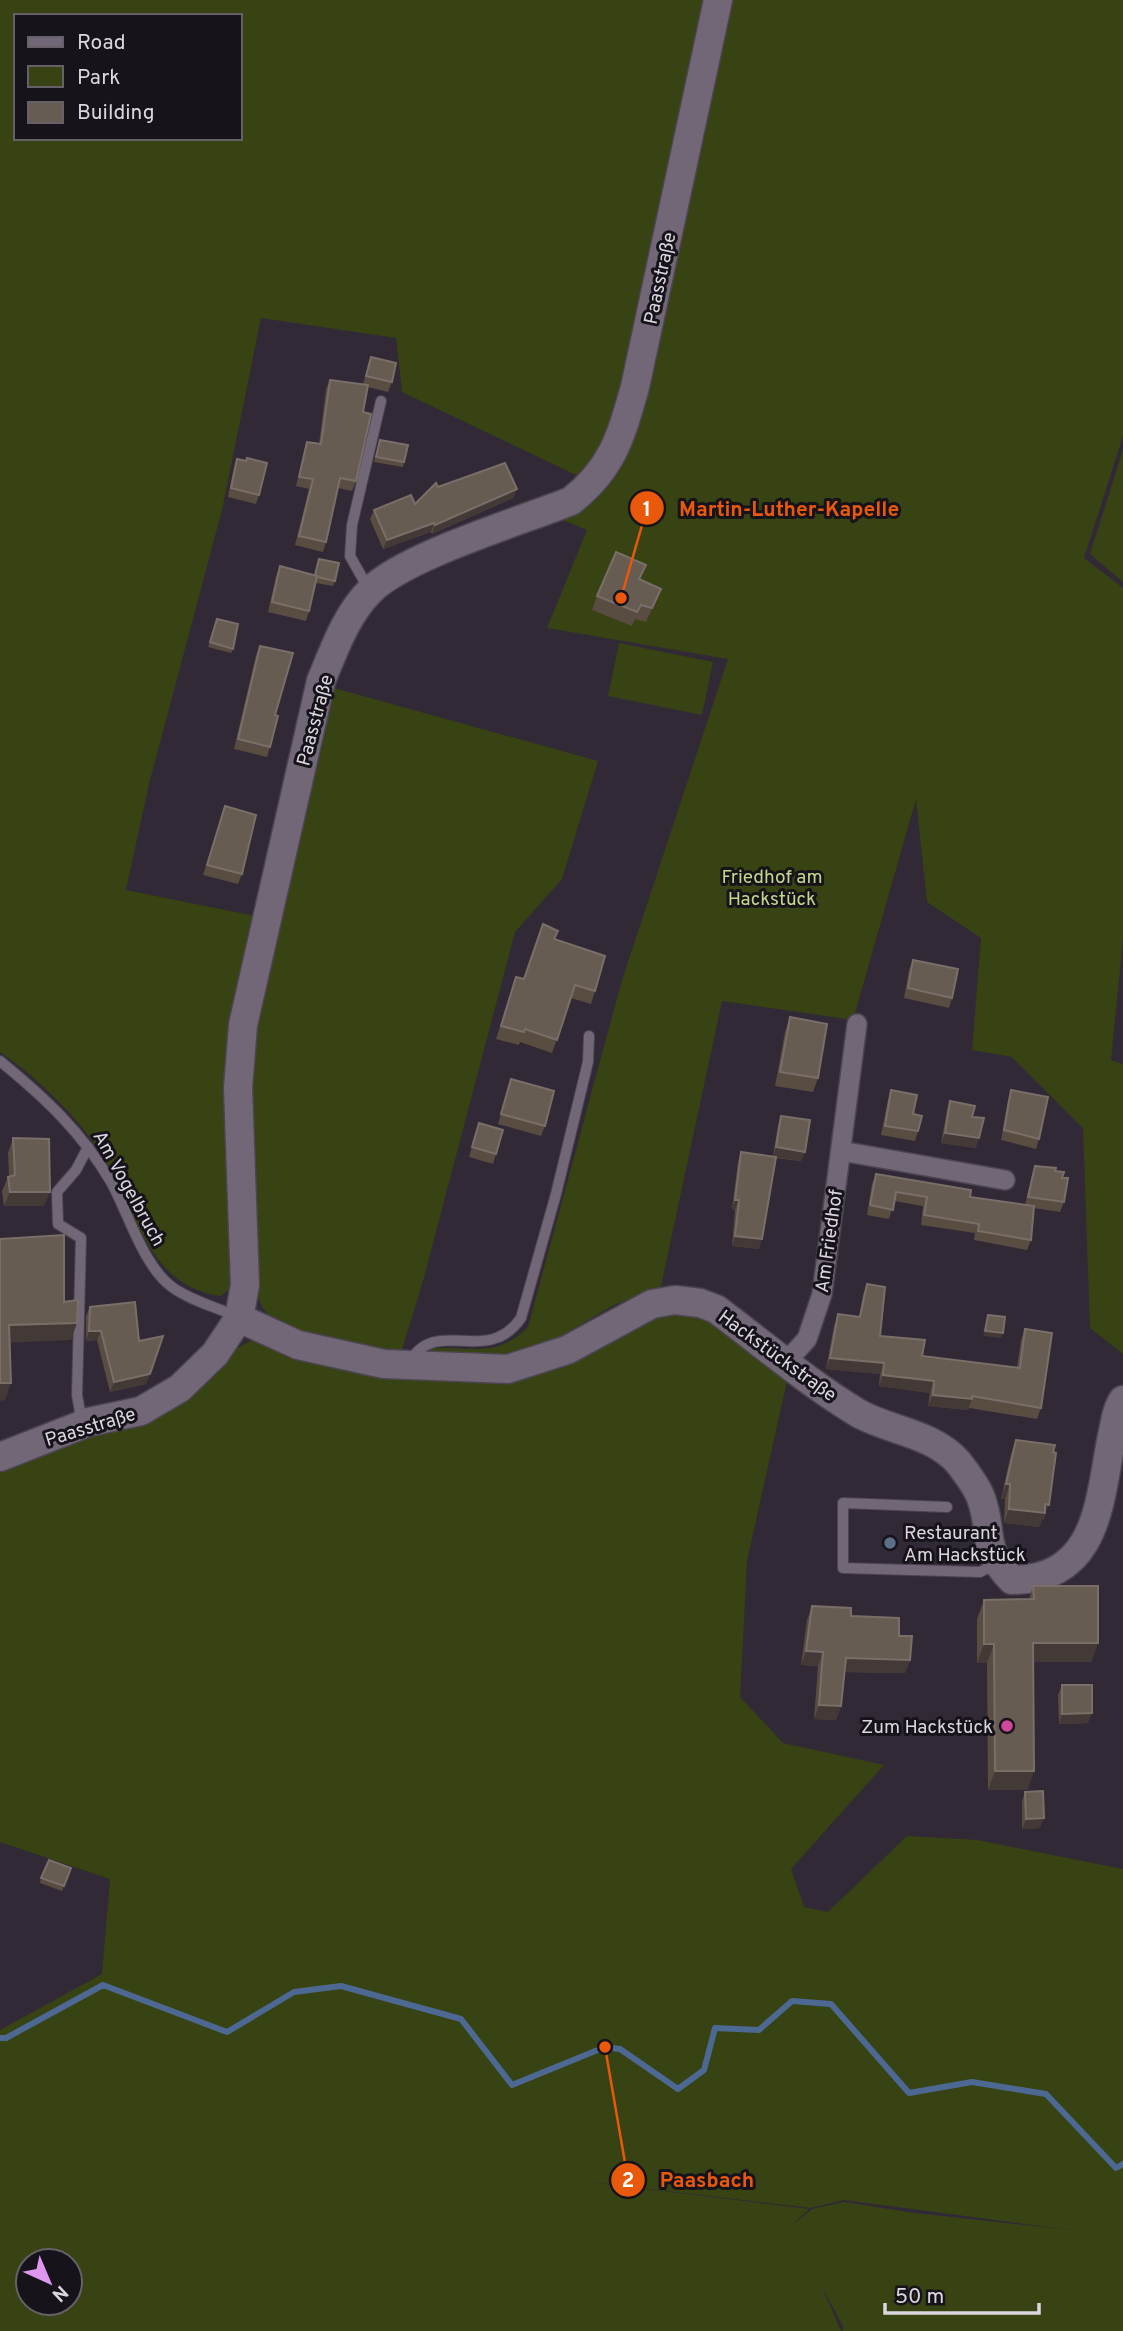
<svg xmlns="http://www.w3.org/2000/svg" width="1123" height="2331" font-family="Overpass,sans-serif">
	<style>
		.green { fill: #374312; fill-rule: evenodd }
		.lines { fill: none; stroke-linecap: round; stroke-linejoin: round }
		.stream { stroke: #4d6893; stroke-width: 6 }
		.lane-casing { stroke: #4c4550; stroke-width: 12 }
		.street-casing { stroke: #4c4550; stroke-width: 22 }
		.secondary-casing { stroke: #4c4550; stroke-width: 31 }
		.lane { stroke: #716777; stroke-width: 10 }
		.street { stroke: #716777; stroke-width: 19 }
		.secondary { stroke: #716777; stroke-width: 28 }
		.wall { fill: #594d41 }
		.shaded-wall { fill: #433936 }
		.building { fill: #675c52; stroke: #796f68; stroke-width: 2 }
		.service-dot { fill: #5c6f8a; stroke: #17131a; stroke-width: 2.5 }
		.hotel-dot { fill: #d1479c; stroke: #17131a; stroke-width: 2.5 }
		.labels { text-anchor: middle; stroke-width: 6; stroke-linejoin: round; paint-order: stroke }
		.street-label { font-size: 19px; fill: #dcd6e0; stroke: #17131a }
		.park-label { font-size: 19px; fill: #c2d98a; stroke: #17131a }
		.poi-label { font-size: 19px; fill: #dcd6e0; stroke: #17131a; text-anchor: start }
		.leader { fill: none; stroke: #e8590c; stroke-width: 2.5 }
		.callout-dot { fill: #e8590c; stroke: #17131a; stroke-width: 2.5 }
		.mark-label { font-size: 21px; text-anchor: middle; font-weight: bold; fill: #fff }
		.callout-label { font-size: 21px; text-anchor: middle; font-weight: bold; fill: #e8590c; stroke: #17131a; stroke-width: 6; stroke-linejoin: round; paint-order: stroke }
	</style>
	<rect width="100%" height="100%" fill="#322937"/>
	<g class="green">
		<path d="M0 0H707L617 409 597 464 578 476 402 392 396 338 261 318 222 510 149 784 126 890 255 916 237 984 224 1080 234 1285 221 1296C147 1287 136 1207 102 1155 76 1115 39 1079 0 1052ZM16 16H240V138H16Z"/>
		<path d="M728 0H1123V436L1084 558 1123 588V940L1111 1060 1123 1064V1354L1090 1328 1083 1128 1012 1057 972 1050 981 938 927 902 916 799 853 1020 722 1001 661 1286 612 1306 532 1353 486 1359 422 1357 434 1348C474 1347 497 1358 528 1327L622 980 728 659 547 628 587 530 556 517 610 481Z"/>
		<polygon points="1123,450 1123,582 1090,554"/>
		<polygon points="619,643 713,662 702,715 608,696"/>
		<path d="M334 688 598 761 562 879 515 932 423 1281 400 1356C371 1349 289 1333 269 1315 259 1306 257 1294 254 1281L249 1144 256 1019Z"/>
		<path d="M656 1311 704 1314 787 1381 747 1561 740 1697 783 1743 884 1765 791 1869 804 1907 828 1912 907 1836 977 1840 1123 1869V2331H843V2326L822 2287 841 2331H0V2030L102 1974 110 1879 0 1842V1463L83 1434 254 1339 456 1378ZM541 2176 811 2208 844 2200 1071 2230 915 2213 844 2202 812 2209 790 2227 809 2209ZM28 2261H70V2303H28Z"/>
	</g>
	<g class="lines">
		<polyline class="stream" points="0,2038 6,2038 103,1985 227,2032 294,1992 341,1986 461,2019 512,2085 605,2047 620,2049 678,2089 704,2070 715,2028 759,2030 792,2001 831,2004 909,2093 972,2082 1046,2094 1116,2168 1123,2164"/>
		<g class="lane-casing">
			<g id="lane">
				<polyline points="368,588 350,556 352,525 381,401"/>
				<path d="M0 1061C44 1097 82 1132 111 1182 128 1212 143 1266 172 1287 189 1300 216 1307 235 1316"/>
				<path d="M409 1363C436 1314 486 1368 521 1318L556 1194 588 1062 589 1036"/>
				<polyline points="82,1423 77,1395 81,1238 58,1224 57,1192 76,1170 88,1147"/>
				<polyline points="947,1507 843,1503 843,1568 980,1572 996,1564"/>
			</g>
		</g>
		<g class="street-casing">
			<g id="street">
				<polyline points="841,1151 1005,1180"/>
				<polyline points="786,1362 807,1339 822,1294 857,1024"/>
			</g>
		</g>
		<g class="secondary-casing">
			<g id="secondary">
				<path d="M239 1318 298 1345 384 1364 508 1369 567 1350 652 1304 675 1300 700 1303 716 1309C763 1344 808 1383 858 1413 890 1431 932 1433 958 1462 965 1471 977 1487 981 1498 994 1534 980 1547 1012 1580 1099 1579 1099 1501 1112 1436 1115 1424 1116 1410 1123 1400"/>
				<path d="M0 1457 89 1422 141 1411 180 1388 215 1354 239 1318 245 1285 238 1088 243 1025 321 681C334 650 346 615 370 591 404 556 521 521 571 501 613 468 621 436 635 387L718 0"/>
			</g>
		</g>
		<use href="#lane" class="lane"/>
		<use href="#street" class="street"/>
		<use href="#secondary" class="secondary"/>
	</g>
	<g class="wall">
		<polygon points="371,357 392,382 388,392 368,387 363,412 356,481 352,491 338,488 326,542 323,552 295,545 309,489 296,486 304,452 307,442 319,444 326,389 330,380 363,384"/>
		<polygon points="380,440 404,462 403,467 374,462"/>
		<polygon points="237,459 246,461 259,495 256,504 228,497 234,467"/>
		<polygon points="438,487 517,489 513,498 432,534 431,532 383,549 370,519 374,510 415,504"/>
		<polygon points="280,566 335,581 333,586 316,583 309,611 306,621 268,612 276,576"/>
		<polygon points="640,580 661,589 656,603 646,622 635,619 632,626 592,610 597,596"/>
		<polygon points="217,619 233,649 231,653 208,647"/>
		<polygon points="260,646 275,715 270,747 267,757 234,749 256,655"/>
		<polygon points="225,806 242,874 238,884 203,875"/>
		<polygon points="554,939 595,991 591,1004 571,998 552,1053 520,1042 519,1045 496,1039 516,977 524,979"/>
		<polygon points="913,960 952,998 949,1008 904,998 909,970"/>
		<polygon points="790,1017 818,1078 813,1092 775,1086 785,1032"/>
		<polygon points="511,1079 545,1126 541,1136 498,1124"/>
		<polygon points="891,1090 913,1114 918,1131 915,1141 881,1135 888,1100"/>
		<polygon points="1011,1090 1039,1139 1036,1149 1001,1140 1008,1100"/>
		<polygon points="950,1101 972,1117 976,1148 941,1143 947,1110"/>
		<polygon points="781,1116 805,1152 801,1161 775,1158 759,1249 732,1246 735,1210 732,1209 738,1162 741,1152 773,1156 778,1125"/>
		<polygon points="479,1123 496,1154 493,1164 469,1157"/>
		<polygon points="13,1138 44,1206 4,1206 2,1191 8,1177 9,1176 8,1153"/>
		<polygon points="1035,1166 1055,1171 1062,1178 1064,1202 1060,1212 1034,1208 1031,1240 1027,1250 974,1240 975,1233 921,1225 923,1206 894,1201 889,1219 867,1215 872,1184 876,1174 970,1197 1025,1205 1032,1176"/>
		<polygon points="867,1284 880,1336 922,1356 1017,1367 1021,1340 1025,1329 1041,1408 1037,1419 969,1408 968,1410 928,1406 930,1393 879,1386 880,1374 826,1369 834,1326 838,1314 859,1317 863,1295"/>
		<polygon points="90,1307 139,1341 146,1384 110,1392 97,1340 86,1341 86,1316"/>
		<polygon points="1016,1440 1053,1452 1044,1519 1042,1519 1039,1527 1004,1523 1005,1499 1001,1499 1011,1454"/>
		<polygon points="1033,1586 1098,1643 1091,1662 1033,1662 1034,1771 1027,1790 988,1790 987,1663 977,1663 977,1619 984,1600 1029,1599"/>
		<polygon points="812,1606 851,1616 899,1636 910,1660 905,1673 844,1672 841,1706 836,1720 814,1719 818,1666 801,1665 807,1620"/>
		<polygon points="1062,1685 1088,1723 1059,1724 1058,1695"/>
		<polygon points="1025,1792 1040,1828 1022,1829 1022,1801"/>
		<polygon points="71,1868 62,1891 40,1883 41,1878"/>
	</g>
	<g class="shaded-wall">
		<polygon points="517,489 513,498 432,534 435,525"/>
		<polygon points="434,523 431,532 383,549 387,540"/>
		<polygon points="661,589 656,603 646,622 652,608"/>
		<polygon points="945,1133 979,1138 976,1148 941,1143"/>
		<polygon points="776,1147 805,1152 801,1161 773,1157"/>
		<polygon points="10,1192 50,1192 44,1206 4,1206"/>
		<polygon points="735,1200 739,1200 735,1210 732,1209"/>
		<polygon points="735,1236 762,1239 759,1249 732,1246"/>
		<polygon points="77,1323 71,1340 3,1343 9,1325"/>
		<polygon points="89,1331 101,1331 97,1340 86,1341"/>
		<polygon points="985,1331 1003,1333 1001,1338 983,1336"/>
		<polygon points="830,1358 884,1363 880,1374 826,1369"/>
		<polygon points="150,1374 146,1384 110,1392 114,1382"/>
		<polygon points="883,1375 934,1381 930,1393 879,1386"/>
		<polygon points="0,1383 11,1383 5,1400 0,1401"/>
		<polygon points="933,1395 972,1399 968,1410 928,1406"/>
		<polygon points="1006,1484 1010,1484 1005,1499 1001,1499"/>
		<polygon points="1045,1504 1049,1505 1039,1527 1004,1523 1009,1509"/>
		<polygon points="1033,1643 1098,1643 1091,1662 1026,1662"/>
		<polygon points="984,1644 994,1644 987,1663 977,1663"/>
		<polygon points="806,1651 823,1652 818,1666 801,1665"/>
		<polygon points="846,1658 910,1660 905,1673 840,1672"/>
		<polygon points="819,1705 841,1706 836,1720 814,1719"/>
		<polygon points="1092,1713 1088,1723 1059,1724 1062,1714"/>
		<polygon points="995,1771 1034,1771 1027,1790 988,1790"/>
		<polygon points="1044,1818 1040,1828 1022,1829 1026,1819"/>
	</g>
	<g class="building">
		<polygon points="371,357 396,363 392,382 366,376"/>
		<polygon points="330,380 368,385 363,412 371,414 356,481 340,478 326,542 299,536 313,479 299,477 307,442 321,444"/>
		<polygon points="380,440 408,445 404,462 376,457"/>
		<polygon points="247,458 267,463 259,495 231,488 237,459 246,461"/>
		<polygon points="505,463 517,489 435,525 434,523 387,540 374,510 411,495 415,504 436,483 438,487"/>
		<polygon points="616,552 646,565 639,579 661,589 652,608 641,605 637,612 597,596"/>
		<polygon points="319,559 339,563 335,581 317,577 317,576 315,575"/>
		<polygon points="280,566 317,576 309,611 272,602"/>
		<polygon points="217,619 238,624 233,649 210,642"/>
		<polygon points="260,646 293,653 275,715 278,716 270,747 238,739"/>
		<polygon points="225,806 256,815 242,874 207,865"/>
		<polygon points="543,924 558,931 554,939 605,956 595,991 575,985 557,1040 525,1029 524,1032 501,1026 516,977 524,979"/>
		<polygon points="913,960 958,969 952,998 908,988"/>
		<polygon points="790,1017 827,1024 818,1078 780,1072"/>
		<polygon points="511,1079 554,1091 545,1126 501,1114"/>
		<polygon points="891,1090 917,1095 913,1114 922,1116 918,1131 885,1126"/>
		<polygon points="1011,1090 1048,1097 1039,1139 1004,1130"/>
		<polygon points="950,1101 975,1106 972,1117 984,1118 979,1138 945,1133"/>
		<polygon points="781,1116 810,1120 805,1152 776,1147"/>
		<polygon points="479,1123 503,1130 496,1154 472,1147"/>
		<polygon points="13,1138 49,1139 50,1192 10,1192 8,1177 15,1175"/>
		<polygon points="741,1152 776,1157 762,1239 735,1236 739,1200 735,1200"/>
		<polygon points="1035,1166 1056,1168 1055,1171 1064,1172 1062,1178 1068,1178 1064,1202 1028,1197"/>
		<polygon points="876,1174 971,1190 970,1197 1034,1206 1031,1240 978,1231 979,1224 924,1215 927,1197 896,1192 893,1210 870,1205"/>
		<polygon points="64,1235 64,1302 78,1300 77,1323 9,1325 11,1383 0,1383 0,1239"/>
		<polygon points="867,1284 885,1287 880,1336 925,1340 922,1356 1020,1368 1025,1329 1052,1333 1041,1408 972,1396 972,1399 933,1395 934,1381 883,1375 884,1363 830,1358 838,1314 860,1317"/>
		<polygon points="135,1302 139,1341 163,1336 150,1374 114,1382 101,1331 89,1331 90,1307"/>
		<polygon points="988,1315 1005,1317 1003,1333 985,1331"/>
		<polygon points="1016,1440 1055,1445 1053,1452 1056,1453 1049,1505 1045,1504 1045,1513 1009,1509 1010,1484 1006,1484"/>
		<polygon points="1033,1586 1098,1586 1098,1643 1033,1643 1034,1771 995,1771 994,1644 984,1644 984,1600 1034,1599"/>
		<polygon points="812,1606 851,1608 851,1616 899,1618 899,1636 912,1636 910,1660 846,1658 841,1706 819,1705 823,1652 806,1651"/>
		<polygon points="1062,1685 1092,1685 1092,1713 1062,1714"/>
		<polygon points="1043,1791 1044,1818 1026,1819 1025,1792"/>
		<polygon points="49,1860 71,1868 64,1886 41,1878"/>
	</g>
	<circle class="service-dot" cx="890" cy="1543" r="7"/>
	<circle class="hotel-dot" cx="1007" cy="1726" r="7"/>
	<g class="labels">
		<g class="street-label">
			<text transform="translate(659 278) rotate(-78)" y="7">Paasstraße</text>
			<text transform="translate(314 720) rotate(-75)" y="7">Paasstraße</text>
			<text transform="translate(130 1188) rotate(61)" y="7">Am Vogelbruch</text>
			<text transform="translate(828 1241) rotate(-82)" y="7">Am Friedhof</text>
			<text transform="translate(778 1355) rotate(36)" y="7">Hackstückstraße</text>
			<text transform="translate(90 1426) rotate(-17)" y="7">Paasstraße</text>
		</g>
		<g class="park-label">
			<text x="772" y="883">Friedhof am<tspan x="772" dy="22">Hackstück</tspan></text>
		</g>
		<g class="poi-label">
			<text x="904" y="1539">Restaurant<tspan x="904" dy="22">Am Hackstück</tspan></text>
			<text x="993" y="1733" text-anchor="end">Zum Hackstück</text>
		</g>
	</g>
	<path class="leader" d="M621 598L647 508M605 2047L628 2180"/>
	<g class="callout-dot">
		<circle cx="621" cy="598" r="7"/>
		<circle cx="605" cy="2047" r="7"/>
		<circle cx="647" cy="508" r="18"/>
		<circle cx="628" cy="2180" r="18"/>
	</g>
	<g class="mark-label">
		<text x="647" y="516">1</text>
		<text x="628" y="2187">2</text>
	</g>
	<g class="callout-label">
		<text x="789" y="516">Martin-Luther-Kapelle</text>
		<text x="707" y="2187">Paasbach</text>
	</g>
	<rect x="14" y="14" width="228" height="126" fill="#17131a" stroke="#666169" stroke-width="2"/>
	<rect x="28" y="37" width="35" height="10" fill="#716777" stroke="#666169" stroke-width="2"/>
	<text x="77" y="49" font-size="21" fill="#dcd6e0">Road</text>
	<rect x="28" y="66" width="35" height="21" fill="#374312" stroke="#666169" stroke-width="2"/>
	<text x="77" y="84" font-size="21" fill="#dcd6e0">Park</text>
	<rect x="28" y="102" width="35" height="21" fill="#675c52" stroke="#666169" stroke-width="2"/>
	<text x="77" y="119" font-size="21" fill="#dcd6e0">Building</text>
	<g transform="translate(49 2282) rotate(136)"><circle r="33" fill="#17131a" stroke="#666169" stroke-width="2"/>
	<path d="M0-5L12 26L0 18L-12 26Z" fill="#df98f2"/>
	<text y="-10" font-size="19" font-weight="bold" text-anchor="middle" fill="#dcd6e0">N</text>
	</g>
	<path d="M885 2303v10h154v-10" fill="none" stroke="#dcd6e0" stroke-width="3.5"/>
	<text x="895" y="2303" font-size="21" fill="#dcd6e0" stroke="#17131a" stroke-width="5" paint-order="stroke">50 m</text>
</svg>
